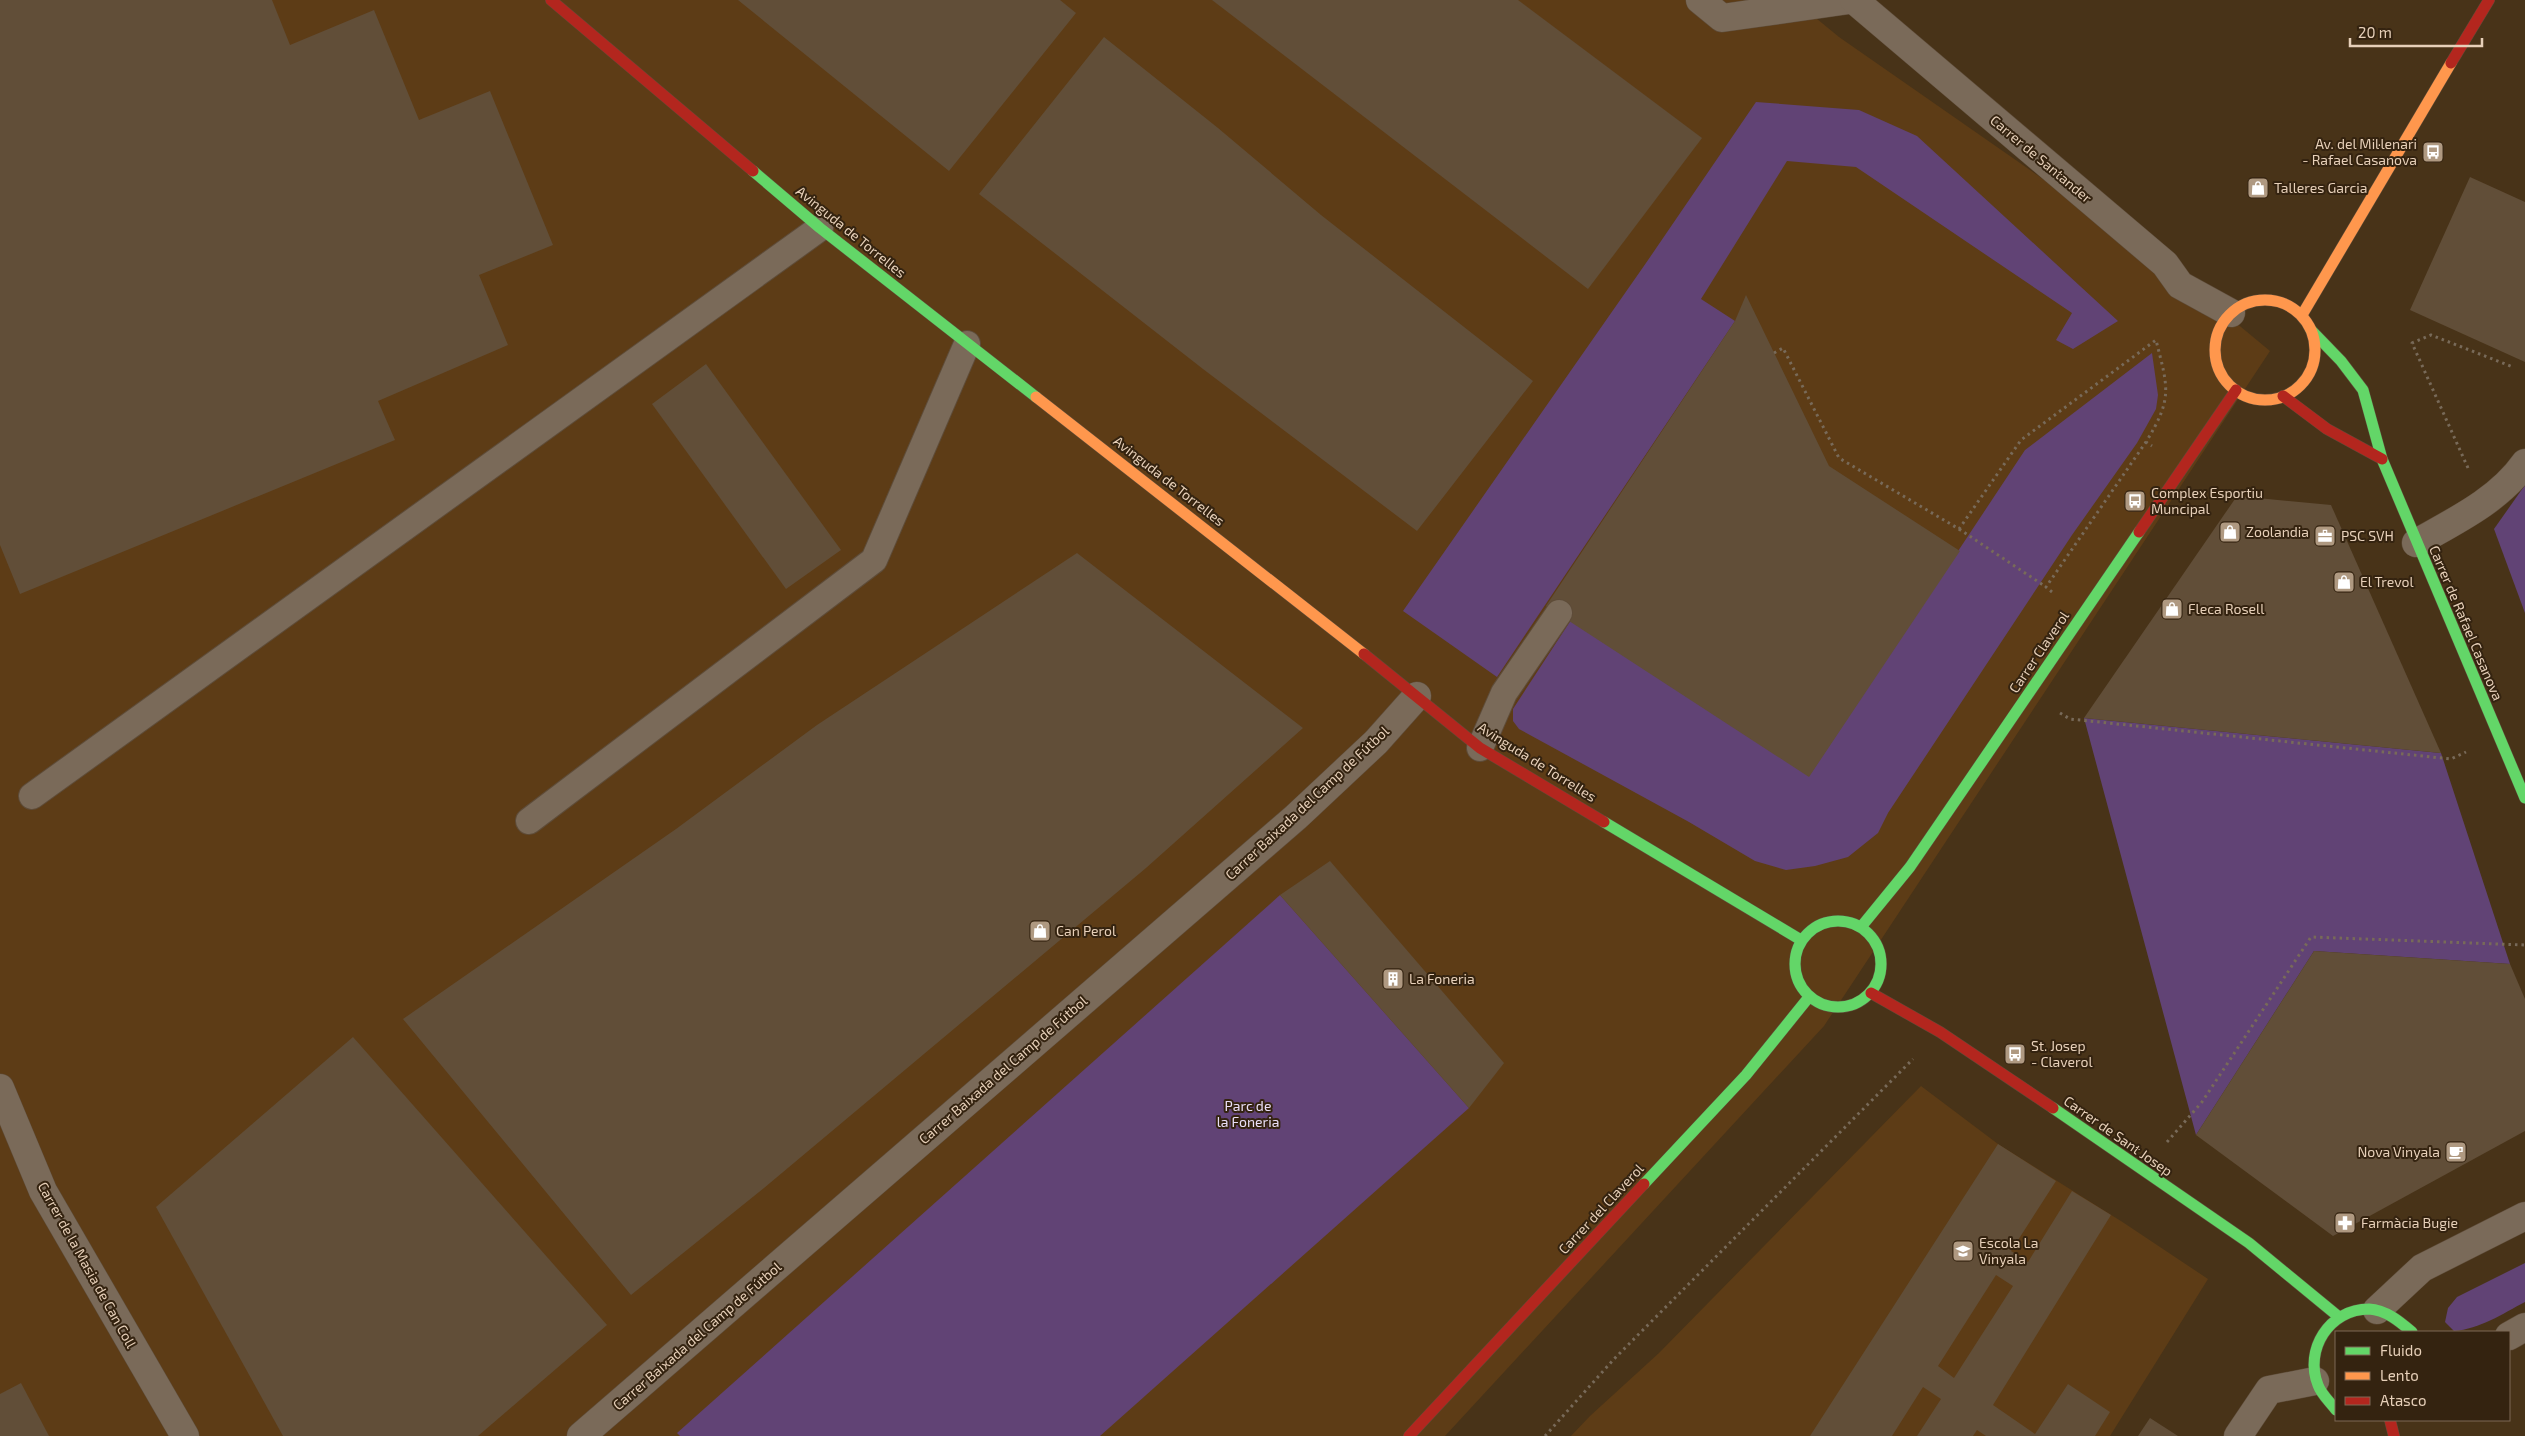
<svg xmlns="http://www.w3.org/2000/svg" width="2525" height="1436" font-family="'Exo 2',sans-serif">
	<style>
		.built { fill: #5d3c16 }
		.green { fill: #614375 }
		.building { fill: #614e38; fill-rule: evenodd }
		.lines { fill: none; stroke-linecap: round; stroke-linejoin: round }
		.lane-casing { stroke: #5e4c39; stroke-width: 28 }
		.street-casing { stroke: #5e4c39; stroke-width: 29 }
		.fast-casing { stroke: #5e4c39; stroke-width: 12 }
		.slow-casing { stroke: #5e4c39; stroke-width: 12 }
		.jam-casing { stroke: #5e4c39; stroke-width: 12 }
		.path { stroke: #786a59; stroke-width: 3; stroke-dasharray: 2.5 4; stroke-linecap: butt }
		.lane { stroke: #7a6a59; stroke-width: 26 }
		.street { stroke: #7a6a59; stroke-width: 28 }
		.fast { stroke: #63d668; stroke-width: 11 }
		.slow { stroke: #ff974d; stroke-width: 11 }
		.jam { stroke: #b3261e; stroke-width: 11 }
		.labels { text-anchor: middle; stroke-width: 4; stroke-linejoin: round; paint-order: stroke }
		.poi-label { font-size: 14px; fill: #e7d0b9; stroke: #342310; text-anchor: start }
		.street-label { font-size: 14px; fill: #e7d0b9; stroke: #342310 }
		.park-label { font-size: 14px; fill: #eadff8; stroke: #342310 }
	</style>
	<rect width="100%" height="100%" fill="#483318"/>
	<g class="built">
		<polygon points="0,0 1794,0 1839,37 2165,264 2270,351 1824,1026 1445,1436 0,1436"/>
		<polygon points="1921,1086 1998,1144 2124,1223 2208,1279 2110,1436 1571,1436 1590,1416 1659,1353"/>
	</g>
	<g class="green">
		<polygon points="1756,102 1859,110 1917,136 2118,321 2073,349 2056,340 2072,313 1856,167 1787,161 1701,299 1735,321 1497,677 1403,611 1646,263"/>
		<polygon points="2152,353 2158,395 2156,409 2137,443 2072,535 1888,813 1878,833 1848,857 1815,866 1786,870 1755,861 1689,822 1519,729 1513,721 1513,709 1571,620 1809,776 2025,450"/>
		<polygon points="2525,485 2525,613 2494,529"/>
		<polygon points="2084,718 2441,753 2510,964 2314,951 2196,1135"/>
		<polygon points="1280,895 1469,1108 1100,1436 680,1436 677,1433"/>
		<path d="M2525 1263V1302C2502 1314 2480 1329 2454 1331L2445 1322 2448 1308 2457 1297Z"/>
	</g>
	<g class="building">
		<polygon points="0,0 272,0 290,45 374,10 419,120 490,91 553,245 479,275 508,345 378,401 395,440 20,594 0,545"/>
		<polygon points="738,0 1060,0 1076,13 949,171"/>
		<polygon points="1212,0 1518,0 1702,138 1588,289"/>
		<polygon points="1104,37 1218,128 1321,215 1533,381 1417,531 1203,369 979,194"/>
		<polygon points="2470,177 2525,202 2525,362 2410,310"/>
		<polygon points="1746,295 1829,466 1960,551 1809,777 1546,606 1735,321"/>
		<polygon points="706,364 841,550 786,589 652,404"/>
		<polygon points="2237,496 2331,505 2441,753 2084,718"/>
		<polygon points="1077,553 1303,728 1146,868 764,1188 631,1295 403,1019 676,829 817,725"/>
		<polygon points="1330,861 1504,1063 1469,1108 1280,895"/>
		<polygon points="2314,951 2510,964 2525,999 2525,1131 2333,1236 2196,1135"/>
		<polygon points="353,1037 607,1325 478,1436 283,1436 156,1207"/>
		<path d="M1998 1144 2056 1181 2011 1251 2028 1262 2072 1191 2111 1215 1993 1405 2035 1434 2068 1384 2110 1412 2095 1436H1986L1977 1430 1973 1436H1917L1941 1399 1923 1387 1892 1436H1810ZM1996 1275 2013 1286 1954 1378 1938 1366Z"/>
		<polygon points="21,1383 49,1436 0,1436 0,1394"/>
		<polygon points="2150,1418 2178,1436 2138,1436"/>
	</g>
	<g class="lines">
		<g class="lane-casing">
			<g id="lane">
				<polyline points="1480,748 1504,693 1559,613"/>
				<polyline points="32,796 820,228"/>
				<polyline points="529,821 874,560 967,344"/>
			</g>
		</g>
		<g class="street-casing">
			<g id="street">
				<polyline points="1700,0 1722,18 1849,0"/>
				<polyline points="1854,0 2165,264 2180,285 2231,313"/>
				<path d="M2416 543C2455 521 2499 500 2525 463"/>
				<polyline points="0,1088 43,1191 185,1436"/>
				<polyline points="2377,1310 2422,1268 2525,1216"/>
				<polyline points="2509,1336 2525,1327"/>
				<polyline points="581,1436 1296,817 1376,742 1417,696"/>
				<polyline points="2238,1436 2269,1390 2315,1381"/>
			</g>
		</g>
		<g class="fast-casing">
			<g id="fast">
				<polyline points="753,171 820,228 1036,397"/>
				<polyline points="2311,330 2341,361 2363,390 2382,459 2525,798"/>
				<polyline points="1604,822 1801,940"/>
				<circle cx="1838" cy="964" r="43"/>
				<polyline points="1861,927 1910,867 2139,532"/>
				<polyline points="2053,1108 2249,1243 2339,1317"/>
				<polyline points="1644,1184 1746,1075 1809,997"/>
				<path d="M2336 1410C2330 1402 2321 1394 2318 1385 2304 1350 2329 1309 2369 1309 2386 1310 2399 1321 2412 1332"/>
			</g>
		</g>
		<g class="slow-casing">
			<g id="slow">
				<circle cx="2265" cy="350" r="50"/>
				<polyline points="2302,315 2451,63"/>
				<polyline points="1036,397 1364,654"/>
			</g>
		</g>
		<g class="jam-casing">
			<g id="jam">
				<polyline points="551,0 753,171"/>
				<polyline points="2451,63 2489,0"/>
				<polyline points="2283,396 2327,429 2382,459"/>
				<polyline points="2139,532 2236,390"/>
				<polyline points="1364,654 1480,748 1604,822"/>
				<polyline points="1871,993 1940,1032 2053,1108"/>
				<polyline points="2390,1420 2394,1436"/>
				<polyline points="1409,1436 1644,1184"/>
			</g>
		</g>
		<g class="path">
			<path d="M1774 353 1783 348 1839 458 1959 529 2021 440 2156 340C2168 388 2173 398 2146 442L2152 446"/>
			<polyline points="2468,468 2412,343 2431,335 2513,367"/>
			<polyline points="1959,529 2046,587"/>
			<polyline points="2052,592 2046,587 2146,442"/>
			<polyline points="2060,713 2070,719 2451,759 2466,752"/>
			<polyline points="2167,1142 2202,1102 2311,937 2525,945"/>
			<polyline points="1545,1436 1614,1359 1913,1059"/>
		</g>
		<use href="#lane" class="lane"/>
		<use href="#street" class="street"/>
		<use href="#fast" class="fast"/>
		<use href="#slow" class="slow"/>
		<use href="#jam" class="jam"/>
	</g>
	<defs>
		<g id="bus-square" transform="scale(1.125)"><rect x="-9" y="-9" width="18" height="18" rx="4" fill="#af9981" stroke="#342310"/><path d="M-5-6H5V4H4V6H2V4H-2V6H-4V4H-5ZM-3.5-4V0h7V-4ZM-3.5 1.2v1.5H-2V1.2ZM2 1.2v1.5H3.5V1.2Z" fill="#fff"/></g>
		<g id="shop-square" transform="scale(1.125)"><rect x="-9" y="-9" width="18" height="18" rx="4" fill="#af9981" stroke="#342310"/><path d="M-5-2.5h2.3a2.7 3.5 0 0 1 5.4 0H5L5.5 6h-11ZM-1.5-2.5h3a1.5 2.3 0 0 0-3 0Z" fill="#fff"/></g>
		<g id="office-square" transform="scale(1.125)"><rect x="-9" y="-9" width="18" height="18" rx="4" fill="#af9981" stroke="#342310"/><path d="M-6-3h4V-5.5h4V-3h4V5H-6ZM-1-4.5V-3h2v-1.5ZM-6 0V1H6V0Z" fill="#fff"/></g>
		<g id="building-square" transform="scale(1.125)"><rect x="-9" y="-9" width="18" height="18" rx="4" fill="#af9981" stroke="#342310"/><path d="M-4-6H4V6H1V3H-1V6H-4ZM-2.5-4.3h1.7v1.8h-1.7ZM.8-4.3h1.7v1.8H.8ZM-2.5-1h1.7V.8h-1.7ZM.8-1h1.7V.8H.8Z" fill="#fff"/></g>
		<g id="cafe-square" transform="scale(1.125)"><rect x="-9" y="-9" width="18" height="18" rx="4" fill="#af9981" stroke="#342310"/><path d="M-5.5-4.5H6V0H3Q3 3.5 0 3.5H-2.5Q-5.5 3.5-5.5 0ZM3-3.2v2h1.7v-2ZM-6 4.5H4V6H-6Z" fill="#fff"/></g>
		<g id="pharmacy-square" transform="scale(1.125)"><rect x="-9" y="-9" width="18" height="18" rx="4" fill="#af9981" stroke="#342310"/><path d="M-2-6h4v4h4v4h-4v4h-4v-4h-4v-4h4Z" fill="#fff"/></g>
		<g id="school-square" transform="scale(1.125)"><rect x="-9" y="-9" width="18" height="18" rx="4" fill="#af9981" stroke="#342310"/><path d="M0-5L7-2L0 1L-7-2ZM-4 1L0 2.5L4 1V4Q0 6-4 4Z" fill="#fff"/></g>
	</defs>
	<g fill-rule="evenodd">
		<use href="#bus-square" x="2433" y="152"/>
		<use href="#shop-square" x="2258" y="188"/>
		<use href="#bus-square" x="2135" y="501"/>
		<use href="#shop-square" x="2230" y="532"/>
		<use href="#office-square" x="2325" y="536"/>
		<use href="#shop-square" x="2344" y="582"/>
		<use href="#shop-square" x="2172" y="609"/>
		<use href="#shop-square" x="1040" y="931"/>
		<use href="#building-square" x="1393" y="979"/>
		<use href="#bus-square" x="2015" y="1054"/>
		<use href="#cafe-square" x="2456" y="1152"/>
		<use href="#pharmacy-square" x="2345" y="1223"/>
		<use href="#school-square" x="1963" y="1251"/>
	</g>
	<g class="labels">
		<g class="poi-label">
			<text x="2417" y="149" text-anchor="end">Av. del Mil·lenari<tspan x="2417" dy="16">- Rafael Casanova</tspan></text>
			<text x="2274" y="193">Talleres Garcia</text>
			<text x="2151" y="498">Complex Esportiu<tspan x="2151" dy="16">Muncipal</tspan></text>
			<text x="2246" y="537">Zoolandia</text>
			<text x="2341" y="541">PSC SVH</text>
			<text x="2360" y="587">El Trevol</text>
			<text x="2188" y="614">Fleca Rosell</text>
			<text x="1056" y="936">Can Perol</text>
			<text x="1409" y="984">La Foneria</text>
			<text x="2031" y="1051">St. Josep<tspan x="2031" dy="16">- Claverol</tspan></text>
			<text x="2440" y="1157" text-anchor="end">Nova Vinyala</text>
			<text x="2361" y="1228">Farmàcia Bugie</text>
			<text x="1979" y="1248">Escola La<tspan x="1979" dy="16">Vinyala</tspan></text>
		</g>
		<g class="street-label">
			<text transform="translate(2041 159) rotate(40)" y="5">Carrer de Santander</text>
			<text transform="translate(851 232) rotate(39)" y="5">Avinguda de Torrelles</text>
			<text transform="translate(1169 481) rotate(38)" y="5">Avinguda de Torrelles</text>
			<text transform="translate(2466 623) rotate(67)" y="5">Carrer de Rafael Casanova</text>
			<text transform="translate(2039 652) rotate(-56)" y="5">Carrer Claverol</text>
			<text transform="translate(1537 762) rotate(32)" y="5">Avinguda de Torrelles</text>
			<text transform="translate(1307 803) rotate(-43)" y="5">Carrer Baixada del Camp de Fútbol</text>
			<text transform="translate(1003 1070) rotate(-41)" y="5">Carrer Baixada del Camp de Fútbol</text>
			<text transform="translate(2118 1136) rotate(35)" y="5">Carrer de Sant Josep</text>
			<text transform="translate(1601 1209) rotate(-47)" y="5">Carrer del Claverol</text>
			<text transform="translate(87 1265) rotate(61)" y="5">Carrer de la Masia de Can Coll</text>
			<text transform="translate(697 1336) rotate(-41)" y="5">Carrer Baixada del Camp de Fútbol</text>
		</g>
		<g class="park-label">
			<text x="1248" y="1111">Parc de<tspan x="1248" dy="16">la Foneria</tspan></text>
		</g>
	</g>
	<rect x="2335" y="1331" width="175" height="90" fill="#342310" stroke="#7c6854"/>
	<rect x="2345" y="1347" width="25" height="8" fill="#63d668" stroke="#7c6854"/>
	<text x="2380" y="1356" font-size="15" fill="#e7d0b9">Fluido</text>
	<rect x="2345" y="1372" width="25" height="8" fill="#ff974d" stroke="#7c6854"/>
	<text x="2380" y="1381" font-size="15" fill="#e7d0b9">Lento</text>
	<rect x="2345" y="1397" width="25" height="8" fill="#b3261e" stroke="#7c6854"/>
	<text x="2380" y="1406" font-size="15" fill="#e7d0b9">Atasco</text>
	<path d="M2350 38v8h132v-8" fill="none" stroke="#e7d0b9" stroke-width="2.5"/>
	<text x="2358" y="38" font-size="15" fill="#e7d0b9" stroke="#342310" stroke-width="4" paint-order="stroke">20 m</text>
</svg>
